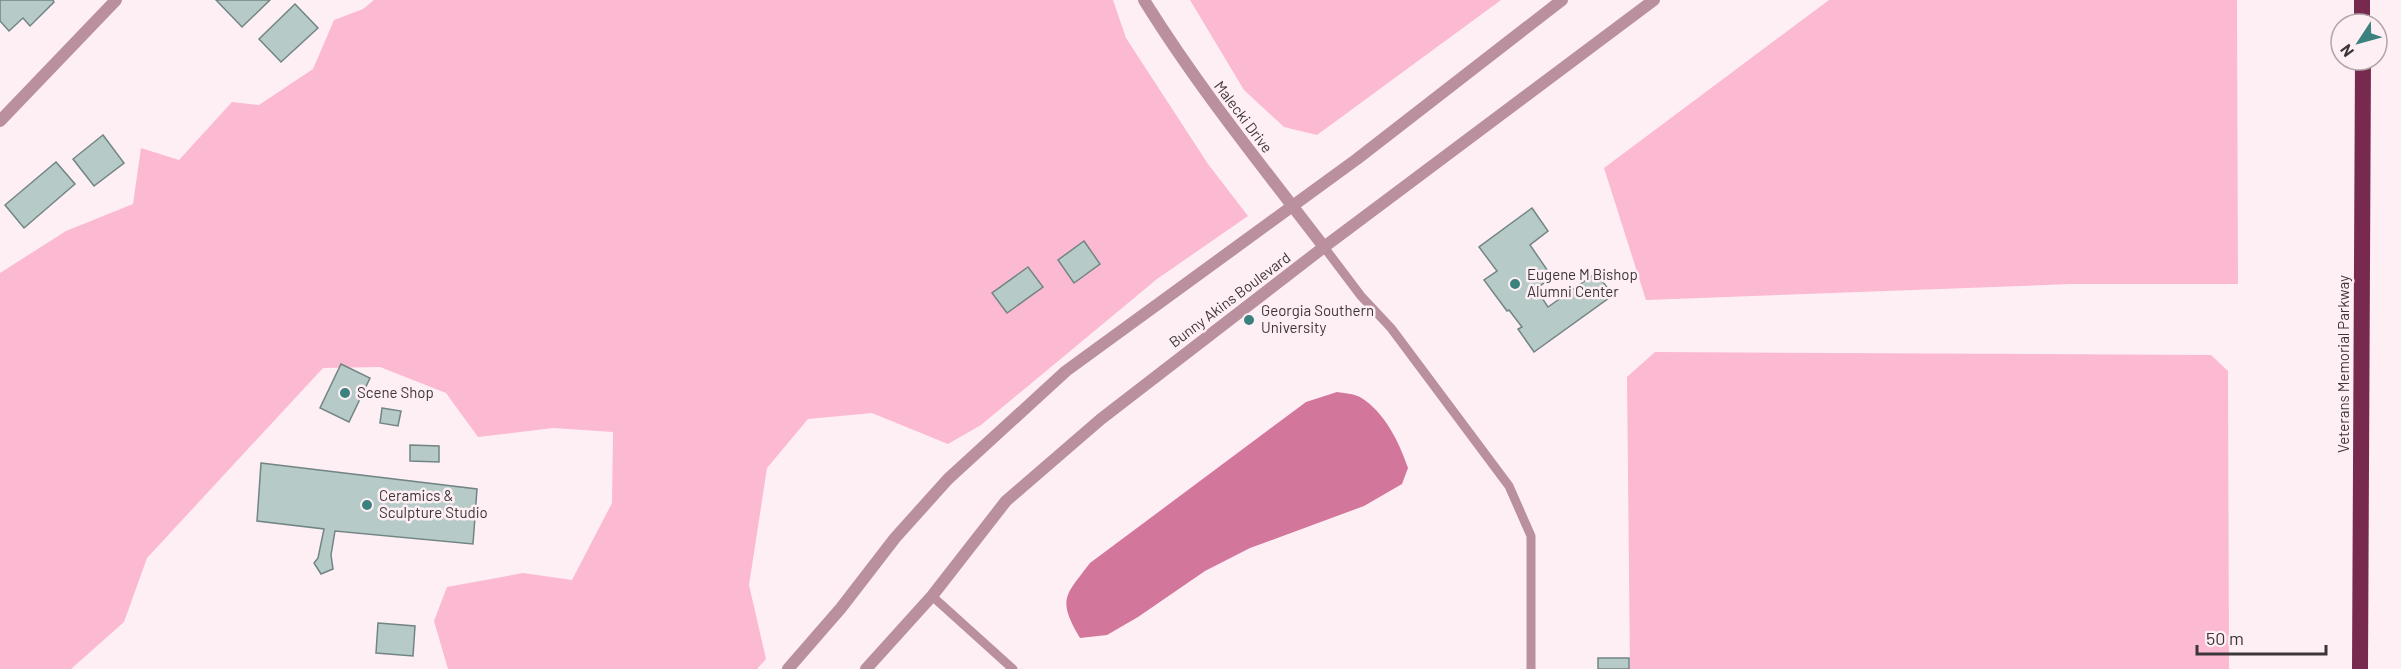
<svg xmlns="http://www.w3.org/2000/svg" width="2401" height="669" font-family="Barlow,sans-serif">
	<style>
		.green { fill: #fcb9d2 }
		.water { fill: #d2769b }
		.building { fill: #b6cac8; stroke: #728584; stroke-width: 1.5 }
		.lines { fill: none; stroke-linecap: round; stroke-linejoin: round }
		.service { stroke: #ba8f9e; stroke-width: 9 }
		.minor { stroke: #ba8f9e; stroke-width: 12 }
		.trunk { stroke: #772a4d; stroke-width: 16 }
		.poi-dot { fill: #3b827e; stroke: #feeff4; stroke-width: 2 }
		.labels { text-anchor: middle; stroke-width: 5; stroke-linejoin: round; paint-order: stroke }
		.street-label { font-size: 15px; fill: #3d3639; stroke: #feeff4 }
		.poi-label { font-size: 15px; fill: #3d3639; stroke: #feeff4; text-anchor: start }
	</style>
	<rect width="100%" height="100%" fill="#feeff4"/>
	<g class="green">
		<polygon points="374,0 1113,0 1126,38 1208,164 1248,216 1157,279 981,425 948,444 872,413 808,419 767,468 749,585 766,659 757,669 448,669 434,621 447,587 523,573 572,580 612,503 613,432 553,428 478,437 446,393 380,367 323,368 147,558 124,622 71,669 0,669 0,273 66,231 133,204 141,148 179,160 232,102 259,105 313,69 334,20 363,9"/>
		<polygon points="1190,0 1501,0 1317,135 1284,127 1244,90"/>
		<polygon points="1829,0 2237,0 2238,284 2071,284 1646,300 1604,168"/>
		<polygon points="1655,352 2211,355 2228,371 2229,669 1630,669 1627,377"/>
	</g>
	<path class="water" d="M1337 392C1344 393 1354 394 1360 397 1385 412 1399 442 1408 468L1402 484 1364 506 1250 548 1205 571 1138 617 1107 635 1080 638C1057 599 1065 596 1090 563L1306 402Z"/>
	<g class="building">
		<polygon points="0,0 53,0 54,2 30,26 23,18 9,31 0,21"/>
		<polygon points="216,0 270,0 242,27"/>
		<polygon points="295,4 318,28 281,62 259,39"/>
		<polygon points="103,135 124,163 94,186 73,159"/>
		<polygon points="56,162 75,184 24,228 5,205"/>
		<polygon points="1532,208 1548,231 1530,245 1552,277 1536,289 1548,307 1596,273 1613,295 1534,352 1518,329 1522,327 1509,310 1507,311 1484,280 1497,271 1479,247"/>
		<polygon points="1084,241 1100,264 1074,283 1058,260"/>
		<polygon points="1028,267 1043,287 1007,313 992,293"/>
		<polygon points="341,364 370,378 349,422 320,408"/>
		<polygon points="382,408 401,411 398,426 380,423"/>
		<polygon points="410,445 439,446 439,462 410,461"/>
		<polygon points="261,463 477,489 473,544 335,531 331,555 333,569 321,574 314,563 318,558 324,529 257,521"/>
		<polygon points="378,623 415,626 413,656 376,653"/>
		<rect x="1598" y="658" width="31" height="11"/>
	</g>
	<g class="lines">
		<g class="service">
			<polyline points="1324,247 1361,296 1391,328 1509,486 1531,536 1531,669"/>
			<polyline points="932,596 1013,669"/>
		</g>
		<g class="minor">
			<path d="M1144 0C1198 87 1262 166 1324 247"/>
			<polyline points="0,121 116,0"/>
			<polyline points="788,669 841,608 895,538 948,479 1066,371 1357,159 1562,0"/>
			<polyline points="866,669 932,596 1006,501 1101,419 1324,247 1654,0"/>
		</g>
		<g class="trunk">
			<polyline points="2362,0 2362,24"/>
			<polyline points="2360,669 2363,60"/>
		</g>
	</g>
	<g class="poi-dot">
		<circle cx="1515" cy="284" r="6"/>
		<circle cx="1249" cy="320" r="6"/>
		<circle cx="345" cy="393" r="6"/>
		<circle cx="367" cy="505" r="6"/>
	</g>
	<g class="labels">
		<g class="street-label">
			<text transform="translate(1243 117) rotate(53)" y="5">Malecki Drive</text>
			<text transform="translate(1230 300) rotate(-37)" y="5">Bunny Akins Boulevard</text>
			<text transform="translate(2344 364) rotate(-90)" y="5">Veterans Memorial Parkway</text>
		</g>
		<g class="poi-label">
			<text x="1527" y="280">Eugene M Bishop<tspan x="1527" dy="17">Alumni Center</tspan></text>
			<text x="1261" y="316">Georgia Southern<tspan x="1261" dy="17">University</tspan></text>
			<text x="357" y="398">Scene Shop</text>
			<text x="379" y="501">Ceramics &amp;<tspan x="379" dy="17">Sculpture Studio</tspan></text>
		</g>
	</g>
	<g transform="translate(2359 42) rotate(234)"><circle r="28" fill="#feeff4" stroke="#b1a5a9" stroke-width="1.5"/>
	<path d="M0-4.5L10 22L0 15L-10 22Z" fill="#3b827e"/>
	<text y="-9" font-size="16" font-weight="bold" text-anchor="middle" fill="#3d3639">N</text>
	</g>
	<path d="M2197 645v9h129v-9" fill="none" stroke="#3d3639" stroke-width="3"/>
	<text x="2206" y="645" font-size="18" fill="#3d3639" stroke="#feeff4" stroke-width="4.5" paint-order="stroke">50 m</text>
</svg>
